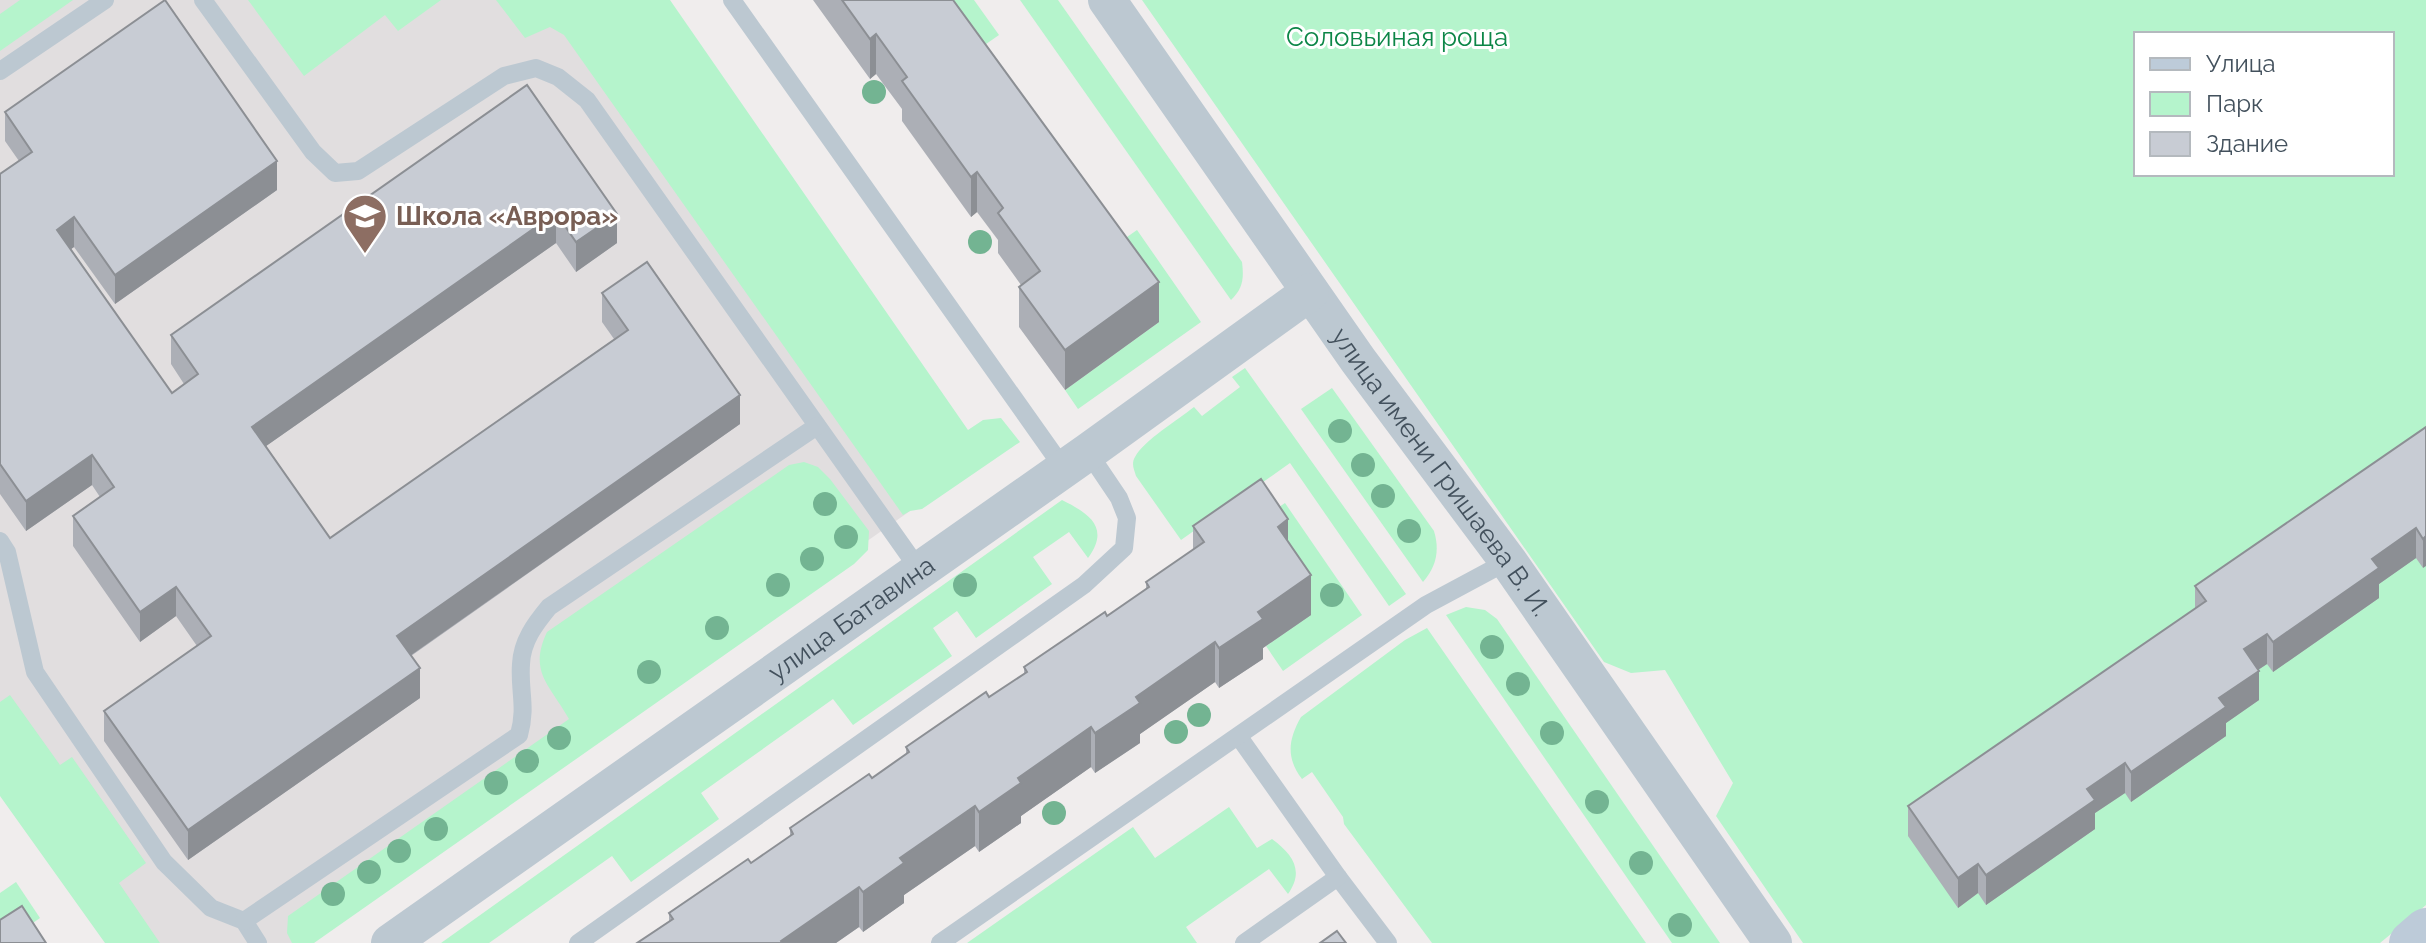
<svg xmlns="http://www.w3.org/2000/svg" width="2426" height="943" font-family="Raleway,sans-serif">
	<style>
		.education { fill: #e1dedf }
		.green { fill: #b5f4cc; fill-rule: evenodd }
		.lines { fill: none; stroke-linecap: round; stroke-linejoin: round }
		.service { stroke: #bcc8d1; stroke-width: 18 }
		.minor { stroke: #bcc8d1; stroke-width: 38 }
		.secondary { stroke: #bdcbd9; stroke-width: 44 }
		.tree { fill: #73b492 }
		.wall { fill: #acafb6 }
		.shaded-wall { fill: #8c8f94 }
		.building { fill: #c8ccd4; stroke: #8c8f94; stroke-width: 2 }
		.labels { text-anchor: middle; stroke-width: 6; stroke-linejoin: round; paint-order: stroke }
		.park-label { font-size: 26px; fill: #0c8647; stroke: #fff }
		.education-label { font-size: 26px; font-weight: bold; fill: #785e54; stroke: #fff; text-anchor: start }
		.street-label { font-size: 26px; fill: #43515d; stroke: #fff }
	</style>
	<rect width="100%" height="100%" fill="#f0eded"/>
	<polygon class="education" points="0,0 550,0 910,511 294,943 132,943 0,752"/>
	<g class="green">
		<polygon points="20,0 73,0 0,51 0,14"/>
		<polygon points="248,0 441,0 398,31 385,15 304,76"/>
		<polygon points="496,0 670,0 968,430 983,420 1001,418 1020,442 922,509 910,511 903,515 564,35 550,27 525,38"/>
		<polygon points="924,0 974,0 999,35 966,58"/>
		<path d="M1020 0H1058L1242 262C1244 279 1243 288 1231 300Z"/>
		<path d="M1142 0H2426V905L2380 943H1803L1716 816 1733 783 1665 670 1631 673 1604 662ZM2136 34H2392V174H2136Z"/>
		<polygon points="1137,230 1201,322 1078,409 1065,390 1159,322 1107,251"/>
		<path d="M1245 368 1406 594 1389 606 1290 463 1181 540 1136 476C1134 469 1131 464 1135 457 1143 441 1179 419 1194 407L1202 416 1240 387 1232 377Z"/>
		<path d="M1332 388 1434 531C1440 551 1436 567 1423 582L1301 409Z"/>
		<path d="M804 462 818 467 830 479 869 531 868 550 854 564 314 943H292L287 933 288 916 569 719C550 685 528 672 547 632L789 465Z"/>
		<path d="M1062 500C1088 513 1111 527 1088 558L1069 532 1033 557 1052 584 976 638 957 611 933 628 952 656 853 725 833 699 701 793 719 819 631 882 612 856 489 943H441Z"/>
		<polygon points="1285,503 1362,615 1283,671 1266,646 1310,615 1261,519"/>
		<polygon points="1466,607 1485,610 1497,619 1720,943 1672,943 1446,615"/>
		<path d="M1427 628 1646 943H1432L1344 824 1343 817 1312 772 1302 779C1286 758 1288 740 1301 717L1405 640Z"/>
		<polygon points="10,695 60,765 72,757 146,863 119,883 160,943 105,943 0,796 0,702"/>
		<path d="M1229 807 1257 848 1272 839C1292 854 1305 870 1288 894L1269 869 1186 927 1197 943H967L1133 827 1155 858Z"/>
		<polygon points="16,882 40,918 4,943 0,943 0,893"/>
	</g>
	<g class="lines">
		<g class="service">
			<polyline points="203,0 313,152 335,173 358,171 504,76 536,68 558,77 587,100 920,571"/>
			<polyline points="732,0 1064,469"/>
			<polyline points="0,71 105,0"/>
			<polyline points="0,541 7,552 35,672 164,862 211,908 244,921 258,943"/>
			<polyline points="1239,737 1338,877 1388,943"/>
			<path d="M244 921 519 735C527 706 519 692 521 664 522 641 535 624 549 607L817 426"/>
			<polyline points="578,943 1084,585 1124,548 1127,518 1119,498 1088,452"/>
			<polyline points="940,943 1426,605 1508,561"/>
			<polyline points="1244,943 1338,877"/>
		</g>
		<g class="minor">
			<path id="s1" d="M1107 0 1358 360 1508 561 1773 943"/>
			<path id="s2" d="M390 943 1088 452 1310 292"/>
		</g>
		<polyline class="secondary" points="2411,943 2426,930"/>
	</g>
	<g class="tree">
		<circle cx="874" cy="92" r="12"/>
		<circle cx="980" cy="242" r="12"/>
		<circle cx="1340" cy="431" r="12"/>
		<circle cx="1363" cy="465" r="12"/>
		<circle cx="1383" cy="496" r="12"/>
		<circle cx="825" cy="504" r="12"/>
		<circle cx="1409" cy="531" r="12"/>
		<circle cx="846" cy="537" r="12"/>
		<circle cx="812" cy="559" r="12"/>
		<circle cx="778" cy="585" r="12"/>
		<circle cx="965" cy="585" r="12"/>
		<circle cx="1332" cy="595" r="12"/>
		<circle cx="717" cy="628" r="12"/>
		<circle cx="1492" cy="647" r="12"/>
		<circle cx="649" cy="672" r="12"/>
		<circle cx="1518" cy="684" r="12"/>
		<circle cx="1199" cy="715" r="12"/>
		<circle cx="1176" cy="732" r="12"/>
		<circle cx="1552" cy="733" r="12"/>
		<circle cx="559" cy="738" r="12"/>
		<circle cx="527" cy="761" r="12"/>
		<circle cx="496" cy="783" r="12"/>
		<circle cx="1597" cy="802" r="12"/>
		<circle cx="1054" cy="813" r="12"/>
		<circle cx="436" cy="829" r="12"/>
		<circle cx="399" cy="851" r="12"/>
		<circle cx="1641" cy="863" r="12"/>
		<circle cx="369" cy="872" r="12"/>
		<circle cx="333" cy="894" r="12"/>
		<circle cx="1680" cy="925" r="12"/>
	</g>
	<g class="wall">
		<polygon points="813,0 953,0 1159,322 1065,390 1019,327 1019,287 1021,285 998,253 998,240 977,212 971,217 902,121 902,109 876,74 870,79"/>
		<polygon points="527,85 617,243 576,272 556,243 266,446 330,538 614,339 602,322 602,293 740,424 411,656 420,698 188,860 104,741 104,711 197,646 176,616 140,642 73,546 73,516 100,497 92,485 26,531 0,494 0,174 19,161 5,141 5,112 277,190 115,304 74,247 71,249 172,393 184,384 171,364 171,335"/>
		<polygon points="2426,427 2423,568 2416,558 2379,584 2379,598 2273,672 2267,664 2258,670 2259,700 2226,723 2226,736 2131,802 2125,793 2095,813 2095,829 1986,905 1978,893 1958,908 1908,836 1908,806 2195,609 2195,586"/>
		<polygon points="1193,526 1288,543 1311,615 1263,648 1263,659 1219,688 1215,682 1140,734 1140,743 1095,773 1091,767 1021,816 1021,823 979,852 975,846 904,895 904,903 863,932 859,927 836,943 637,943 669,921 669,913 751,863 790,836 790,828 872,778 906,754 906,747 989,697 1024,674 1024,667 1107,616 1146,589 1146,582 1193,550"/>
	</g>
	<g class="shaded-wall">
		<polygon points="876,34 876,74 870,79 870,39"/>
		<polygon points="277,161 277,190 115,304 115,275"/>
		<polygon points="977,172 977,212 971,217 971,177"/>
		<polygon points="556,213 556,243 252,456 252,427"/>
		<polygon points="617,214 617,243 576,272 576,242"/>
		<polygon points="74,217 74,247 57,259 57,230"/>
		<polygon points="1159,282 1159,322 1065,390 1065,350"/>
		<polygon points="740,395 740,424 397,665 397,636"/>
		<polygon points="92,455 92,485 26,531 26,501"/>
		<polygon points="1288,519 1288,559 1278,527"/>
		<polygon points="2416,528 2416,558 2379,584 2379,598 2273,672 2273,642 2372,559"/>
		<polygon points="2426,536 2426,566 2423,568 2423,539"/>
		<polygon points="1311,575 1311,615 1263,648 1263,659 1219,688 1219,648 1258,612"/>
		<polygon points="176,587 176,616 140,642 140,612"/>
		<polygon points="2267,634 2267,664 2244,679 2244,649"/>
		<polygon points="1215,642 1215,682 1140,734 1140,743 1095,773 1095,733 1136,697"/>
		<polygon points="420,668 420,698 188,860 188,830"/>
		<polygon points="2259,671 2259,700 2226,723 2226,736 2131,802 2131,772 2219,698"/>
		<polygon points="1091,727 1091,767 1021,816 1021,823 979,852 979,812 1018,778"/>
		<polygon points="2125,763 2125,793 2095,813 2095,829 1986,905 1986,875 2087,789"/>
		<polygon points="975,806 975,846 904,895 904,903 863,932 863,892 900,858"/>
		<polygon points="1978,864 1978,893 1958,908 1958,878"/>
		<polygon points="859,887 859,927 836,943 781,943 781,941"/>
	</g>
	<g class="building">
		<polygon points="165,0 277,161 115,275 74,217 57,230 172,393 198,374 171,335 527,85 617,214 576,242 556,213 252,427 330,538 628,330 602,293 647,262 740,395 397,636 420,668 188,830 104,711 211,636 176,587 140,612 73,516 114,487 92,455 26,501 0,464 0,174 32,152 5,112"/>
		<polygon points="842,0 953,0 1159,282 1065,350 1019,287 1040,271 998,213 1003,208 977,172 971,177 902,81 907,77 876,34 870,39"/>
		<polygon points="2426,427 2426,536 2423,539 2416,528 2372,559 2379,568 2273,642 2267,634 2244,649 2259,671 2219,698 2226,707 2131,772 2125,763 2087,789 2095,800 1986,875 1978,864 1958,878 1908,806 2206,601 2195,586"/>
		<polygon points="1261,479 1288,519 1278,527 1311,575 1258,612 1263,619 1219,648 1215,642 1136,697 1140,703 1095,733 1091,727 1018,778 1021,783 979,812 975,806 900,858 904,863 863,892 859,887 781,941 782,943 637,943 673,919 669,913 748,859 751,863 793,834 790,828 869,774 872,778 909,752 906,747 986,692 989,697 1027,672 1024,667 1105,612 1107,616 1149,587 1146,582 1204,542 1193,526"/>
		<polygon points="22,906 46,943 0,943 0,920"/>
		<polygon points="1337,931 1346,943 1320,943"/>
	</g>
	<defs>
		<g id="school-pin" transform="scale(2.3)"><path d="M0 17L-7.5 6A9.5 9.5 0 1 1 7.5 6Z" fill="#8d6e63" stroke="#fff"/><path d="M0-5L7-2L0 1L-7-2ZM-4 1L0 2.5L4 1V4Q0 6-4 4Z" fill="#fff"/></g>
	</defs>
	<g fill-rule="evenodd">
		<use href="#school-pin" x="365" y="216"/>
	</g>
	<g class="labels">
		<g class="park-label">
			<text x="1397" y="46">Соловьиная роща</text>
		</g>
		<g class="education-label">
			<text x="396" y="225">Школа «Аврора»</text>
		</g>
		<g class="street-label">
			<text dy="9" stroke="none"><textPath href="#s1" startOffset="578">улица имени Гришаева В. И.</textPath></text>
			<text dy="9" stroke="none"><textPath href="#s2" startOffset="564">улица Батавина</textPath></text>
		</g>
	</g>
	<rect x="2134" y="32" width="260" height="144" fill="#ffffff" stroke="#b4b9be" stroke-width="2"/>
	<rect x="2150" y="58" width="40" height="12" fill="#bdcbd9" stroke="#b4b9be" stroke-width="2"/>
	<text x="2206" y="72" font-size="24" fill="#43515d">Улица</text>
	<rect x="2150" y="92" width="40" height="24" fill="#b5f4cc" stroke="#b4b9be" stroke-width="2"/>
	<text x="2206" y="112" font-size="24" fill="#43515d">Парк</text>
	<rect x="2150" y="132" width="40" height="24" fill="#c8ccd4" stroke="#b4b9be" stroke-width="2"/>
	<text x="2206" y="152" font-size="24" fill="#43515d">Здание</text>
</svg>
